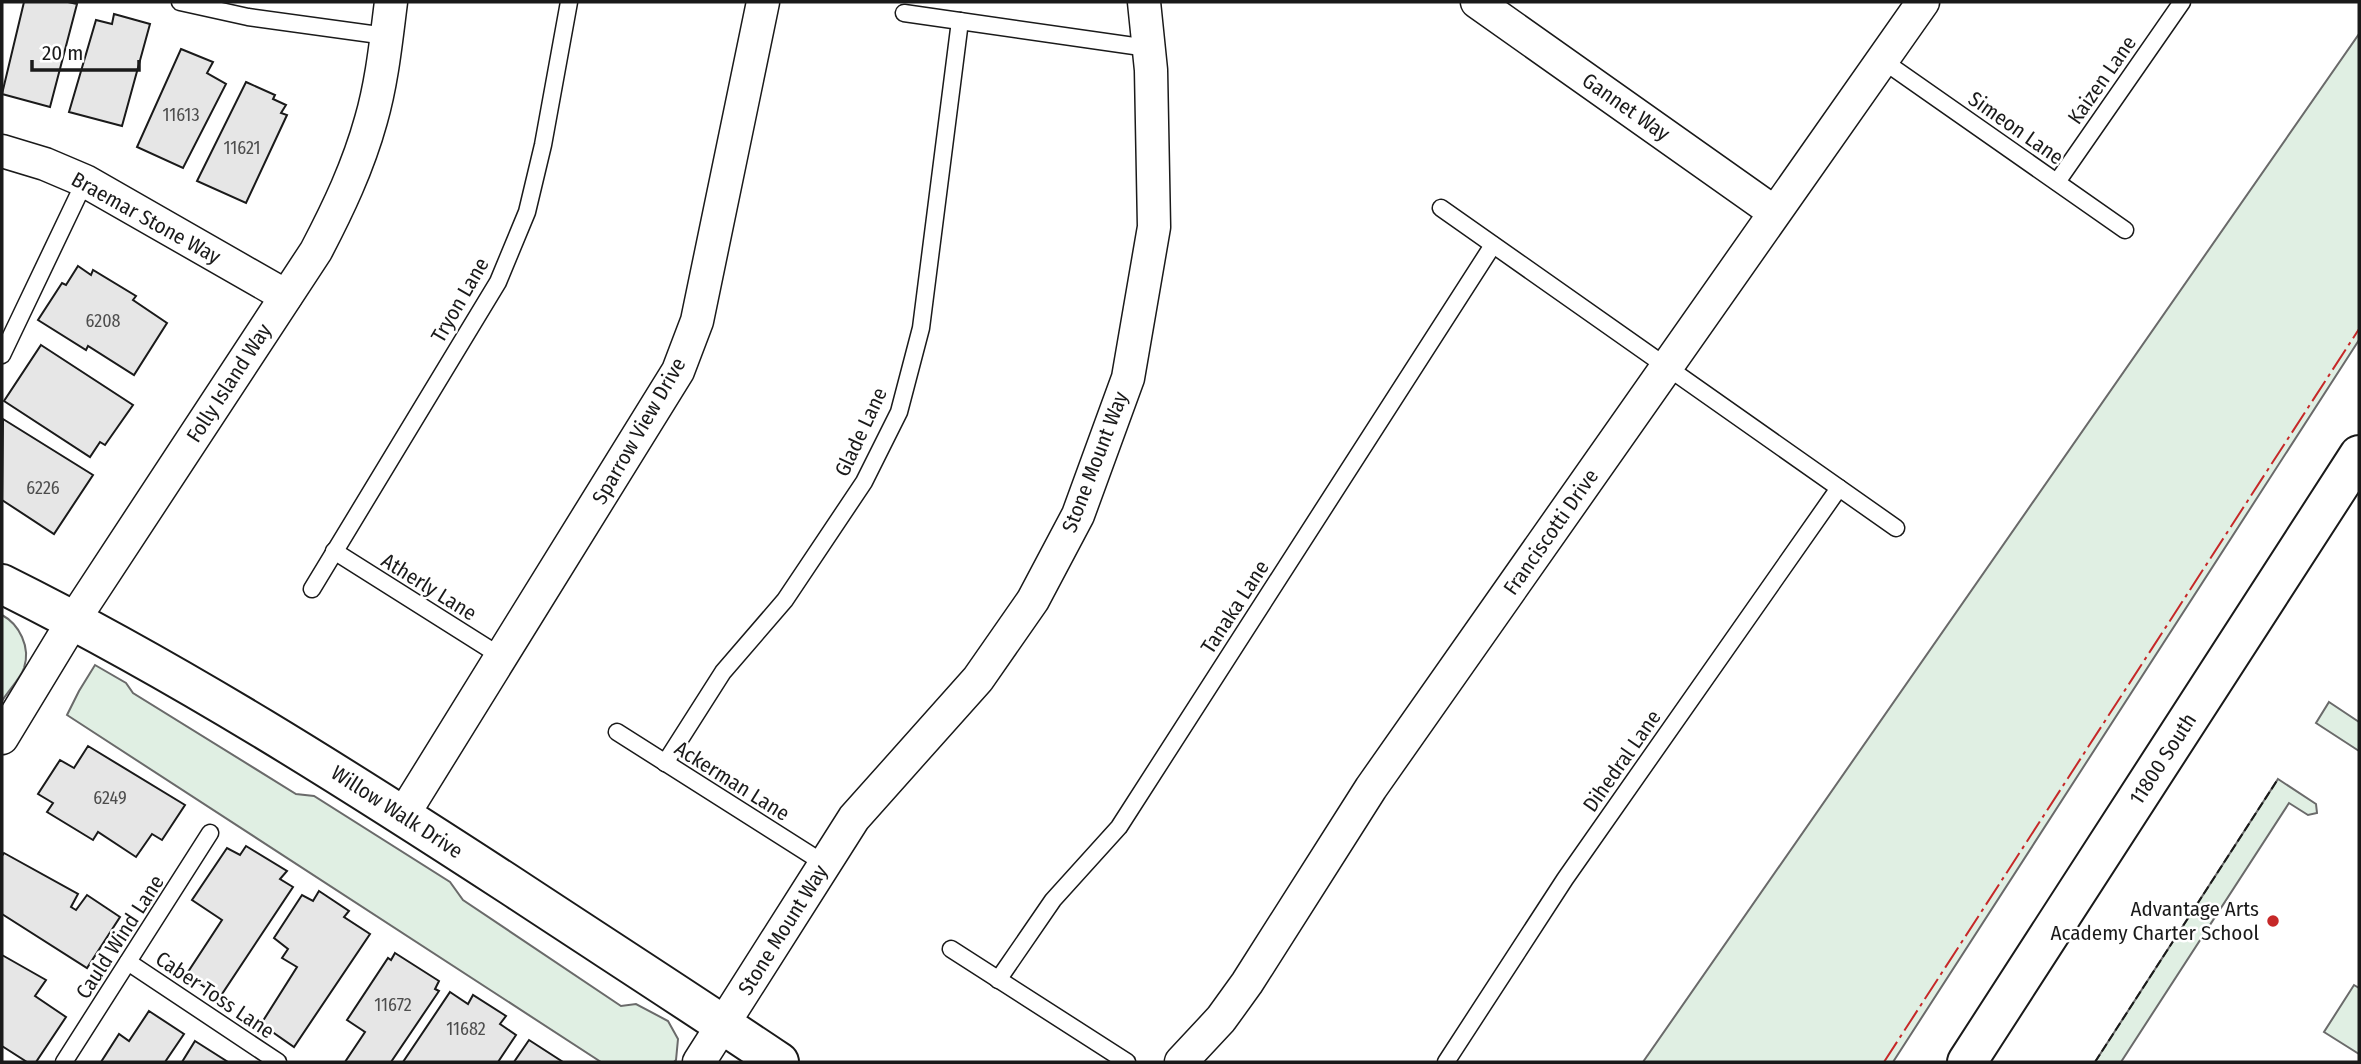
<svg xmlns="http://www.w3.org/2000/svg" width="2361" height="1064" font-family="'Fira Sans Condensed',sans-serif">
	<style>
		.green { fill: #e0efe3; stroke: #6a6a6a; stroke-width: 2 }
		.building { fill: #e6e6e6; stroke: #1a1a1a; stroke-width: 2 }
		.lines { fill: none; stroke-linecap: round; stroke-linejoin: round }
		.service-casing { stroke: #1a1a1a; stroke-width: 19 }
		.minor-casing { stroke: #1a1a1a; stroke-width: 35 }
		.tertiary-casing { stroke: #1a1a1a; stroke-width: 42 }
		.primary-casing { stroke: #1a1a1a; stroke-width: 42 }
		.service { stroke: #fff; stroke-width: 16 }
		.minor { stroke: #fff; stroke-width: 32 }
		.tertiary { stroke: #fff; stroke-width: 38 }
		.primary { stroke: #fff; stroke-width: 38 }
		.fence { stroke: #1a1a1a; stroke-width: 2; stroke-dasharray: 9 3.5; stroke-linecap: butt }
		.power { stroke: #c62828; stroke-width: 2; stroke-dasharray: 24 5 3.5 5; stroke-linecap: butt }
		.poi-dot { fill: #c62828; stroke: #fff; stroke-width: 2.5 }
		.labels { text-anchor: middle; stroke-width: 5; stroke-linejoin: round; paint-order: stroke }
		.number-label { font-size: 18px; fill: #4d4d4d }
		.street-label { font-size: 21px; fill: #1a1a1a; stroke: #fff }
		.poi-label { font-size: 21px; fill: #1a1a1a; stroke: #fff; text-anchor: end }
	</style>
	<rect width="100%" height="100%" fill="#fff"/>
	<g class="green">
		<polygon points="2359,34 2359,340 1893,1062 1643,1062"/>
		<path d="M2 615C19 624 31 647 24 668 20 679 8 691 2 701Z"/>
		<polygon points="95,665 126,683 133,693 296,794 314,796 450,882 463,900 621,1006 636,1004 668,1021 678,1039 676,1060 674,1062 601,1062 67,715 79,691"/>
		<polygon points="2329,702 2359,722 2359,751 2316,723"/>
		<polygon points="2278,779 2316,804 2317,813 2308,815 2289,803 2121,1062 2095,1062"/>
		<polygon points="2354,985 2359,988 2359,1054 2324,1032"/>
	</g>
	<g class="building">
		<polygon points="24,2 68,2 77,4 50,107 2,94"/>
		<polygon points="114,14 150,24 122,126 69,112 96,20 112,24"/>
		<polygon points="181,49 213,62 207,73 226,84 183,168 137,147"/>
		<polygon points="246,82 275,95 273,99 286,105 281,113 287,115 246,203 197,181"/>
		<polygon points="78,266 91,275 93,270 136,296 133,300 167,323 134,375 88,346 86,350 38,320 62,283 66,285"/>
		<polygon points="41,345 133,405 105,445 100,442 90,457 4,401"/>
		<polygon points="3,419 93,475 54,534 2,500"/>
		<polygon points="88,746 185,805 162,840 152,834 136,857 98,832 93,840 47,812 53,803 38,794 60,760 74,768"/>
		<polygon points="246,846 287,871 280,879 293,887 220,997 186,975 222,920 192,900 227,848 240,855"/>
		<polygon points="4,853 78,894 71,907 76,910 87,895 120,917 87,968 2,914 2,856"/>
		<polygon points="319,891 349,911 344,917 370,934 294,1047 261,1024 297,967 282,958 288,949 274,938 302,895 313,901"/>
		<polygon points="395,953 439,981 435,989 439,991 391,1062 345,1062 365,1032 347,1020 388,958 391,960"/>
		<polygon points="2,955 46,980 35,996 66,1017 36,1062 27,1062 2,1046"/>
		<polygon points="450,992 468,1004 473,995 506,1016 500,1024 516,1035 498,1062 403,1062"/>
		<polygon points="149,1011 184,1034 165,1062 101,1062 119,1034 129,1041"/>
		<polygon points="529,1040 563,1062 514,1062"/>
		<polygon points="195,1041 228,1062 182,1062"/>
	</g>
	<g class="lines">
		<g class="service-casing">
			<g id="service">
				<polyline points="180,2 248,17 386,36"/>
				<polyline points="904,13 1148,48"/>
				<polyline points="1882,60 2125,230"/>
				<polyline points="2057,182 2182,2"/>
				<polyline points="1441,208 1896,528"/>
				<polyline points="2,355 85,181"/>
				<polyline points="334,551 502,657"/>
				<polyline points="312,589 498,282 527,212 543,145 569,2"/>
				<polyline points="617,732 825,864"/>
				<polyline points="665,763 723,672 785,600 864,482 899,412 921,328 960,21"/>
				<polyline points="951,949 1127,1062"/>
				<polyline points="128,962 278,1062"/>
				<polyline points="998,980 1053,900 1119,827 1493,245"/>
				<polyline points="64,1062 210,833"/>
				<polyline points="1446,1062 1565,879 1839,488"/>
			</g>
		</g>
		<g class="minor-casing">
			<g id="minor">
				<polyline points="1477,2 1774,212"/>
				<polyline points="2,151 45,164 85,181 286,296"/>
				<path d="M2 738 73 621 316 251C338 209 358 167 371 120 382 82 386 41 391 2"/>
				<polyline points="403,815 678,371 697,321 763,2"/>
				<polyline points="699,1062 854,818 978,679 1033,600 1078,515 1128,378 1154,227 1151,70 1144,2"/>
				<polyline points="1181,1062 1221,1019 1247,983 1371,788 1923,2"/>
			</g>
		</g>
		<g class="tertiary-casing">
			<path id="tertiary" d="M2 584C179 672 347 779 513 887 601 945 691 1003 779 1062"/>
		</g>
		<g class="primary-casing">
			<polyline id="primary" points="1967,1062 2359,455"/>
		</g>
		<use href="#service" class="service"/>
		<use href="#minor" class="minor"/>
		<use href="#tertiary" class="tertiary"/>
		<use href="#primary" class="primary"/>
		<polyline class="fence" points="2095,1062 2278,779"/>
		<polyline class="power" points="1884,1062 2359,329"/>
	</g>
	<circle class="poi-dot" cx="2273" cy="921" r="7"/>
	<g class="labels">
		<g class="number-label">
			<text x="181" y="121">11613</text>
			<text x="242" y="154">11621</text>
			<text x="103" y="327">6208</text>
			<text x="43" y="494">6226</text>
			<text x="110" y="804">6249</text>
			<text x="393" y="1011">11672</text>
			<text x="466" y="1035">11682</text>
		</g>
		<g class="street-label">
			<text transform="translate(2102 80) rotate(-55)" y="7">Kaizen Lane</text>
			<text transform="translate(1626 107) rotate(35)" y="7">Gannet Way</text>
			<text transform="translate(2016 128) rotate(35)" y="7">Simeon Lane</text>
			<text transform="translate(146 218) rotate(29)" y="7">Braemar Stone Way</text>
			<text transform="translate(460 300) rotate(-60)" y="7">Tryon Lane</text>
			<text transform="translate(229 383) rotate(-57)" y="7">Folly Island Way</text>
			<text transform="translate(639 431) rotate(-60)" y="7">Sparrow View Drive</text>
			<text transform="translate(861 432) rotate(-65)" y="7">Glade Lane</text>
			<text transform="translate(1095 462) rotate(-69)" y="7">Stone Mount Way</text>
			<text transform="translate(1551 532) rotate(-55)" y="7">Franciscotti Drive</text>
			<text transform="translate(429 587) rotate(32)" y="7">Atherly Lane</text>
			<text transform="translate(1235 607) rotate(-57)" y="7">Tanaka Lane</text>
			<text transform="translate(2163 759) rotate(-57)" y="7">11800 South</text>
			<text transform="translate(1622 761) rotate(-55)" y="7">Dihedral Lane</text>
			<text transform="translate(732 781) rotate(32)" y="7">Ackerman Lane</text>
			<text transform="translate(397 812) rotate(33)" y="7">Willow Walk Drive</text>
			<text transform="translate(783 930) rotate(-58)" y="7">Stone Mount Way</text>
			<text transform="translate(120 937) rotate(-57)" y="7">Cauld Wind Lane</text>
			<text transform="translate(215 995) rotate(34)" y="7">Caber Toss Lane</text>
		</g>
		<g class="poi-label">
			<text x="2259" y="916">Advantage Arts<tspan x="2259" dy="24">Academy Charter School</tspan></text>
		</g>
	</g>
	<rect width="2361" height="1064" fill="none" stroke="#1a1a1a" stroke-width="7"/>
	<path d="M32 60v10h107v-10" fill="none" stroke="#1a1a1a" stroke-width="3.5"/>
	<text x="42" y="60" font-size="21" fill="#1a1a1a" stroke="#ffffff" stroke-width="5" paint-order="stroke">20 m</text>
</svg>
